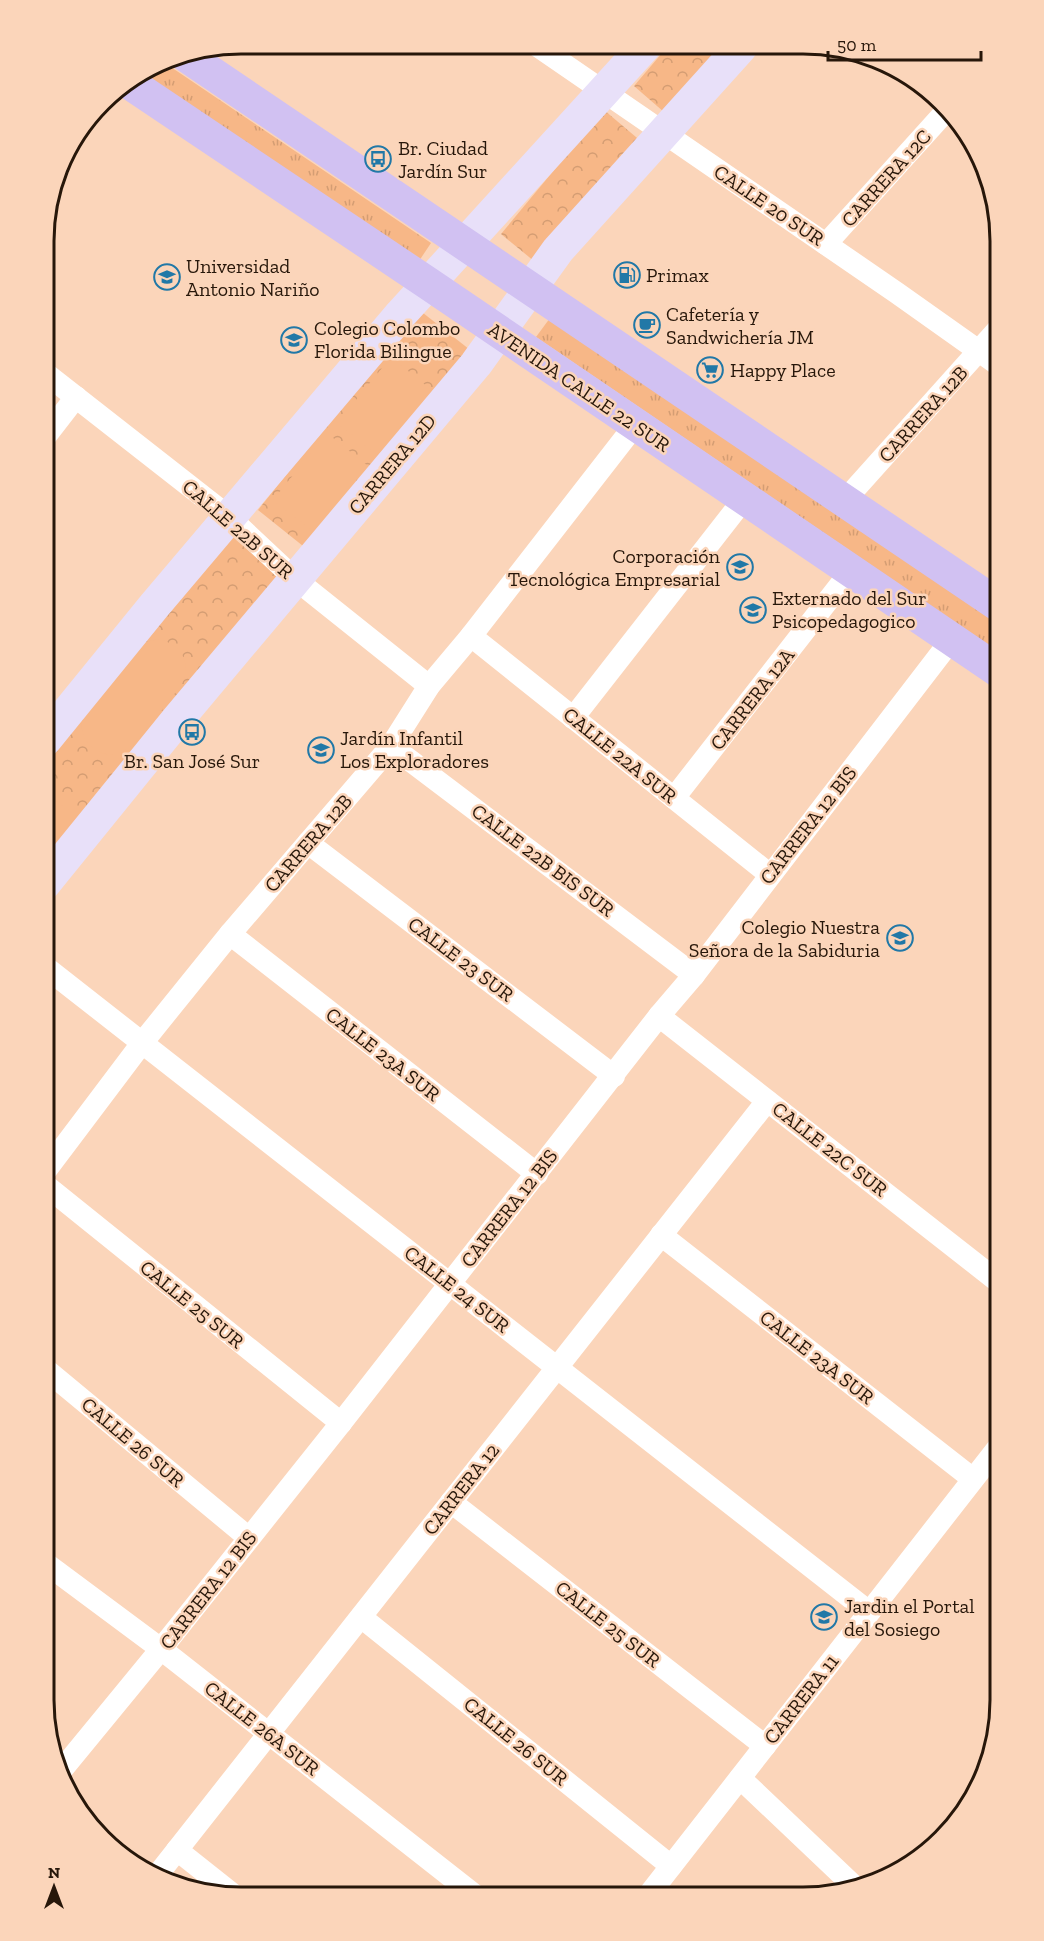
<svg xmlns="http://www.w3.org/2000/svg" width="1044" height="1941" font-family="'Zilla Slab',serif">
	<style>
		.grass { fill: url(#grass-tufts) }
		.park { fill: url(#park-crowns) }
		.pitch { fill: #f7b787 }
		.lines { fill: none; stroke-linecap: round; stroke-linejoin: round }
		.street { stroke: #fff; stroke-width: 22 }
		.secondary { stroke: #e8e0f9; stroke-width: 33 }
		.primary { stroke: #d1c1f2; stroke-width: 33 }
		.labels { text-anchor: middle; stroke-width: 5; stroke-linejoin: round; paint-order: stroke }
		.poi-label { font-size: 20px; fill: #27170a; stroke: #fbd5ba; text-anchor: start }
		.street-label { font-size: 20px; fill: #27170a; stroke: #fbd5ba }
		.rim { fill: none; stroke: #27170a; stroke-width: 3 }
	</style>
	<defs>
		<pattern id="grass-tufts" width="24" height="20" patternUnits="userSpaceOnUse" patternTransform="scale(1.5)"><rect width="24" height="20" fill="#f7b787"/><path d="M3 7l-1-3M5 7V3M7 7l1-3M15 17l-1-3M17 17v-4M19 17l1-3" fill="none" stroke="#d49d73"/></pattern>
		<pattern id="park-crowns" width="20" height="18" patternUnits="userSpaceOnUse" patternTransform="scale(1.5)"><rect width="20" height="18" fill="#f7b787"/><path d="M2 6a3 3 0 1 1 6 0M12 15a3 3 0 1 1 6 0" fill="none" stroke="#d49d73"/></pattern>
	</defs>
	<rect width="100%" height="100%" fill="#fbd5ba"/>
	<g class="grass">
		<polygon points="162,61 431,243 419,261 142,73"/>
		<polygon points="550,318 1000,625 1000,653 536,337"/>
	</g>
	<g class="park">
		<polygon points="668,46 735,47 672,119 634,86"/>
		<polygon points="604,110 643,143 540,266 501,234"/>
		<polygon points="418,309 474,353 313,554 258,510"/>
		<polygon points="224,525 283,580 44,874 45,756"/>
	</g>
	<g class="pitch">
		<polygon points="391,357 434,392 380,457 337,423"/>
		<polygon points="327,433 368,466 314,532 273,500"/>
		<path d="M159 639C185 646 193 667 179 689 158 709 131 772 96 750 85 743 82 734 81 722L141 643Z"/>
		<polygon points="45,792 76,816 44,856"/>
	</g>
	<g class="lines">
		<g class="street">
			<polyline points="536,45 897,293 1000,366"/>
			<polyline points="826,244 946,111"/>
			<polyline points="45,373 229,517 295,579 429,686"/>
			<polyline points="45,437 76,397"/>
			<polyline points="845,500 1000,327"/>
			<polyline points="471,636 769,874"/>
			<polyline points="573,718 744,499"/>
			<polyline points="391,746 694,975"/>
			<polyline points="674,798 851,571"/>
			<polyline points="308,843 614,1076"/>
			<polyline points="230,934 537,1174"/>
			<polyline points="44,966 869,1612"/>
			<polyline points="659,1016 1000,1283"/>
			<polyline points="44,1173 142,1043 230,934 391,746 429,686 471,636 635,425"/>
			<polyline points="44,1184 341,1423"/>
			<polyline points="661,1235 973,1479"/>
			<polyline points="44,1368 249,1538"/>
			<polyline points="451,1502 765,1746"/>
			<polyline points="44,1562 161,1649 477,1897"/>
			<polyline points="361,1617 671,1866"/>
			<polyline points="60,1772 161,1649 341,1423 659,1016 694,975 952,639"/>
			<polyline points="740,1778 857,1889"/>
			<polyline points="177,1850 235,1896"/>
			<polyline points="155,1878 767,1101"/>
			<polyline points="647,1897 1000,1445"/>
		</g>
		<g class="secondary">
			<polyline points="45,740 154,606 401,314 645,46"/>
			<polyline points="44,884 177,720 476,364 558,250 741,47"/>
		</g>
		<g class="primary">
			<polyline points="185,55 1000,606"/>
			<polyline points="128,82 429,284 1000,672"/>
		</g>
	</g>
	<defs>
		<g id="bus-ring" transform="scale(1.35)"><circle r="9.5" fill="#fbd5ba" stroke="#2178a7" stroke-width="1.5"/><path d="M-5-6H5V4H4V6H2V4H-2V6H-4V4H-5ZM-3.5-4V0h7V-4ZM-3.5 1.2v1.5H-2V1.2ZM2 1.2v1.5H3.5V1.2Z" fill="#2178a7"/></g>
		<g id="fuel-ring" transform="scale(1.35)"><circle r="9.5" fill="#fbd5ba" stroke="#2178a7" stroke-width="1.5"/><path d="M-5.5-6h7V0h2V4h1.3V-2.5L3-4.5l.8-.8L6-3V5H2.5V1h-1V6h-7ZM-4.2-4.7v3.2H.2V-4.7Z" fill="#2178a7"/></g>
		<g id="university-ring" transform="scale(1.35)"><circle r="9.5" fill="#fbd5ba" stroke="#2178a7" stroke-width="1.5"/><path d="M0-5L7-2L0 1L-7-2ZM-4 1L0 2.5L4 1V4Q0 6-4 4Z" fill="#2178a7"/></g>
		<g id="cafe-ring" transform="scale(1.35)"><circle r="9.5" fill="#fbd5ba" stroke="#2178a7" stroke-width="1.5"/><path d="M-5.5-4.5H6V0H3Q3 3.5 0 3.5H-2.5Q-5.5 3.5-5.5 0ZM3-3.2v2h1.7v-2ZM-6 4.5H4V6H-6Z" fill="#2178a7"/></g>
		<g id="school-ring" transform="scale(1.35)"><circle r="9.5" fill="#fbd5ba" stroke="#2178a7" stroke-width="1.5"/><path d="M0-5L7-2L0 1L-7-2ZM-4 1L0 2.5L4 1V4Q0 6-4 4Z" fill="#2178a7"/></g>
		<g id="supermarket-ring" transform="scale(1.35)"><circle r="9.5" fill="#fbd5ba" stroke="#2178a7" stroke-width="1.5"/><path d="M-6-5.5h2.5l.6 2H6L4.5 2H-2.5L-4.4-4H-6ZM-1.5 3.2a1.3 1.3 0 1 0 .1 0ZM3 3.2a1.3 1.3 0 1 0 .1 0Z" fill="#2178a7"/></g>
	</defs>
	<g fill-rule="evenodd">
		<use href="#bus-ring" x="378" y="159"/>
		<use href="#fuel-ring" x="627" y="275"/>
		<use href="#university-ring" x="167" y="277"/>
		<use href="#cafe-ring" x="647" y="325"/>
		<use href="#school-ring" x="294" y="340"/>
		<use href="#supermarket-ring" x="710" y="370"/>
		<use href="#university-ring" x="740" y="567"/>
		<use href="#university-ring" x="753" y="610"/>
		<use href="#bus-ring" x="192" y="732"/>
		<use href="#school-ring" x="321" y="750"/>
		<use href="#school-ring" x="900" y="938"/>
		<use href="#school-ring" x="824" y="1617"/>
	</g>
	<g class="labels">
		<g class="poi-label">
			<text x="398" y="155">Br. Ciudad<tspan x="398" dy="23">Jardín Sur</tspan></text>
			<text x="186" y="273">Universidad<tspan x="186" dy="23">Antonio Nariño</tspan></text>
			<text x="646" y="282">Primax</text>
			<text x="666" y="321">Cafetería y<tspan x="666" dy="23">Sandwichería JM</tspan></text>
			<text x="314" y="335">Colegio Colombo<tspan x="314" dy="23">Florida Bilingue</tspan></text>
			<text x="730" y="377">Happy Place</text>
			<text x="720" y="563" text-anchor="end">Corporación<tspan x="720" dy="23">Tecnológica Empresarial</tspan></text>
			<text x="772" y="605">Externado del Sur<tspan x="772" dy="23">Psicopedagogico</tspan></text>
			<text x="340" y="745">Jardín Infantil<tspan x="340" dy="23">Los Exploradores</tspan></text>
			<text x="192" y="768" text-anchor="middle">Br. San José Sur</text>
			<text x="880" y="934" text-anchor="end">Colegio Nuestra<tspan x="880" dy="23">Señora de la Sabiduria</tspan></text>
			<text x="844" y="1613">Jardin el Portal<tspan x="844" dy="23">del Sosiego</tspan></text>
		</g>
		<g class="street-label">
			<text transform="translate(886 178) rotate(-48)" y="7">CARRERA 12C</text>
			<text transform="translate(769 205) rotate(34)" y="7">CALLE 20 SUR</text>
			<text transform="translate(579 387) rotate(34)" y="7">AVENIDA CALLE 22 SUR</text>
			<text transform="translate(923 414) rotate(-48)" y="7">CARRERA 12B</text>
			<text transform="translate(392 464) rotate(-50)" y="7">CARRERA 12D</text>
			<text transform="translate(238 529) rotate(41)" y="7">CALLE 22B SUR</text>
			<text transform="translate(752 699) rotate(-52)" y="7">CARRERA 12A</text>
			<text transform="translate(620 755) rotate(39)" y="7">CALLE 22A SUR</text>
			<text transform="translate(808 825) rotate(-52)" y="7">CARRERA 12 BIS</text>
			<text transform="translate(308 843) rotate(-49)" y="7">CARRERA 12B</text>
			<text transform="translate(543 860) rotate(37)" y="7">CALLE 22B BIS SUR</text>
			<text transform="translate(461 959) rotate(37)" y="7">CALLE 23 SUR</text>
			<text transform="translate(383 1054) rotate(38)" y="7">CALLE 23A SUR</text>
			<text transform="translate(830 1149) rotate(38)" y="7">CALLE 22C SUR</text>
			<text transform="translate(509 1208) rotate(-52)" y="7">CARRERA 12 BIS</text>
			<text transform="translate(457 1289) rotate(38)" y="7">CALLE 24 SUR</text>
			<text transform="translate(192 1304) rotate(39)" y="7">CALLE 25 SUR</text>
			<text transform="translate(817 1357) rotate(38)" y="7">CALLE 23A SUR</text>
			<text transform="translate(133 1442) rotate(40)" y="7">CALLE 26 SUR</text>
			<text transform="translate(461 1489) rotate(-52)" y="7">CARRERA 12</text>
			<text transform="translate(208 1590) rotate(-52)" y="7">CARRERA 12 BIS</text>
			<text transform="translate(608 1624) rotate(38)" y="7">CALLE 25 SUR</text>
			<text transform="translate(801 1699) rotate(-52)" y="7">CARRERA 11</text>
			<text transform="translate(262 1728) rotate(38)" y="7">CALLE 26A SUR</text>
			<text transform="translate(516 1741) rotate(39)" y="7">CALLE 26 SUR</text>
		</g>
	</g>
	<path d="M0 0H1044V1941H0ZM241 54H803A187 187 0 0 1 990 241V1700A187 187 0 0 1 803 1887H241A187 187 0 0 1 54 1700V241A187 187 0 0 1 241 54Z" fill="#fbd5ba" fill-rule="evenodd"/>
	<path class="rim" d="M241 54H803A187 187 0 0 1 990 241V1700A187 187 0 0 1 803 1887H241A187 187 0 0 1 54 1700V241A187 187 0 0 1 241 54Z"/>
	<g transform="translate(54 1887)" stroke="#fbd5ba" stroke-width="4.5" paint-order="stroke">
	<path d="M0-4.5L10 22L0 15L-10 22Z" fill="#27170a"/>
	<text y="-9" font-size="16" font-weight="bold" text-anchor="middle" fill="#27170a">N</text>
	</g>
	<path d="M828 51v9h153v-9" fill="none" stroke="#27170a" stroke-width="3"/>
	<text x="837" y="51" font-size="18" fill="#27170a" stroke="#fbd5ba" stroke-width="4.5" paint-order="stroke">50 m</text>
</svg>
